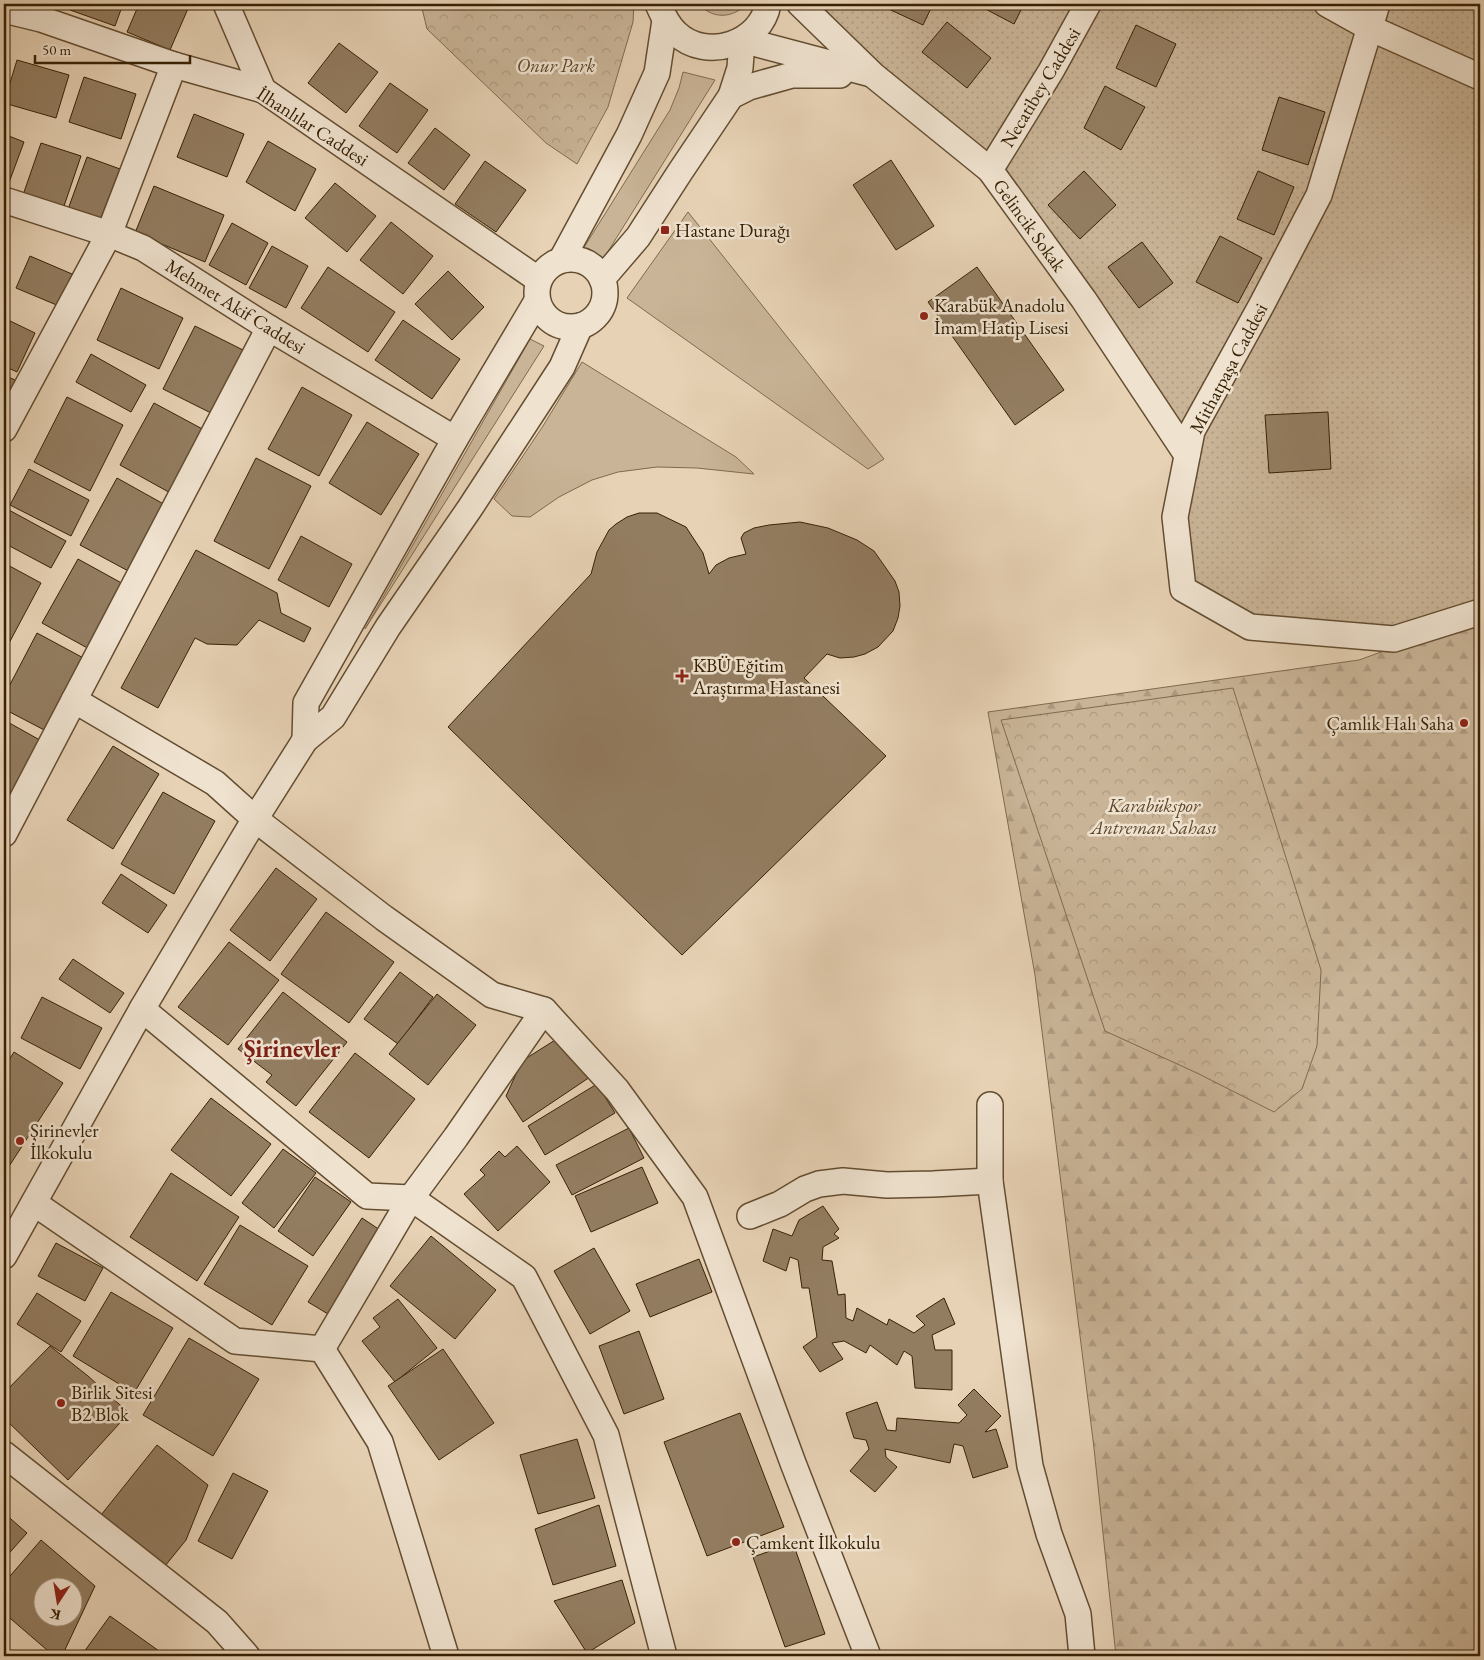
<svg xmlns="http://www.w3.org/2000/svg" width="1484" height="1660" font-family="'EB Garamond',serif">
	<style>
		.grass { fill: #c9b497; stroke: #806a4e }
		.forest { fill: url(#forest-firs); stroke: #806a4e }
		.park { fill: url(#park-crowns); stroke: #806a4e }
		.garden { fill: url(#garden-dots); stroke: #806a4e }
		.building { fill: #937d61; stroke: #372105; fill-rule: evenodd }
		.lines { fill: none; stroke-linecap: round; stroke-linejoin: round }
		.minor-casing { stroke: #634d31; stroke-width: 28 }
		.minor { stroke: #efe2cf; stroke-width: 25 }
		.poi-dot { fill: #8f2418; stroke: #efe2cf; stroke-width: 2 }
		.labels { text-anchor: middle; stroke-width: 5; stroke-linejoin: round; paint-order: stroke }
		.park-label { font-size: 19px; font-style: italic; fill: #5c462a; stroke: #efe2cf }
		.street-label { font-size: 19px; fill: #372105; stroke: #efe2cf }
		.poi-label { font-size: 19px; fill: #372105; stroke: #efe2cf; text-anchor: start }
		.district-label { font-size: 24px; font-weight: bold; fill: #7a1f14; stroke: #efe2cf }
	</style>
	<defs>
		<pattern id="forest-firs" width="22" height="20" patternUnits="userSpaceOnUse" patternTransform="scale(1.25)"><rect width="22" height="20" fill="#c9b497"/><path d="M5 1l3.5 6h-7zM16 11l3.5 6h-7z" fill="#ad9a81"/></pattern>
		<pattern id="park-crowns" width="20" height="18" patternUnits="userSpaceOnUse" patternTransform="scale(1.25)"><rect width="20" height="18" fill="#c9b497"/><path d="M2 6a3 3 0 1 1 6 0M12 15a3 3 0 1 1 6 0" fill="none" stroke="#ad9a81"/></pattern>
		<pattern id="garden-dots" width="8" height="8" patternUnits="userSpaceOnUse" patternTransform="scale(1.25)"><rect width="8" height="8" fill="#c9b497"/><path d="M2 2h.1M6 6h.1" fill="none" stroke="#ad9a81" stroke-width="1.8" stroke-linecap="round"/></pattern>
	</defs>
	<rect width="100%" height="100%" fill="#e7d2b5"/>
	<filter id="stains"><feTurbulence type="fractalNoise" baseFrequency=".004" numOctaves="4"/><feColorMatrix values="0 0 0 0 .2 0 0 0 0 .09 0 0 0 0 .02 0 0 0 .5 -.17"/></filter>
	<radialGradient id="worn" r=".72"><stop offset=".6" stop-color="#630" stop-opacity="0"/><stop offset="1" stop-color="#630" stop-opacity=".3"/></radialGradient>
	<g class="grass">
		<path d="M699 4H747C733 18 713 20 699 4Z"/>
		<polygon points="683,72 715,80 602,261 583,249 670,110 679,88"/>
		<polygon points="688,212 884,459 868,469 627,298"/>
		<polygon points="530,339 544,346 365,629"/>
		<polygon points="582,362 736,457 754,474 697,468 657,467 618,472 592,480 559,497 530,517 512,516 494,499 543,426"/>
	</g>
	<polygon class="forest" points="1480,616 1480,1656 1116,1656 1094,1448 1035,975 988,712 1359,660"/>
	<g class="park">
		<polygon points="421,4 634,4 633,22 608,107 577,164 546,143 427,29"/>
		<polygon points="1233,688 1321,970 1317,1046 1302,1089 1274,1112 1197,1073 1105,1031 1001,720"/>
	</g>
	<polygon class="garden" points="800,4 1480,4 1480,612 1394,639 1250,627 1183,589 1187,455 990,170"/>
	<g class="building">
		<polygon points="72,4 123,4 115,26 70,10"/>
		<polygon points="139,4 190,4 170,50 127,32"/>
		<polygon points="878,4 933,4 923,25"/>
		<polygon points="976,4 1024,4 1014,24"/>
		<polygon points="947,22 991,58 967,88 922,52"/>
		<polygon points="1136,25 1176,44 1156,87 1116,68"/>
		<polygon points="339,43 378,72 346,113 308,83"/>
		<polygon points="17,60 69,75 56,118 4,103"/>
		<polygon points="84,77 136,94 121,139 69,122"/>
		<polygon points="390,83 428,110 397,153 359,126"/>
		<polygon points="1105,86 1145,107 1121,150 1084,128"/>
		<polygon points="1279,97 1325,112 1308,165 1262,150"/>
		<polygon points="194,114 244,134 227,177 177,157"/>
		<polygon points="435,128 470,155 444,190 408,163"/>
		<polygon points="4,134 24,142 7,188 4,187"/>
		<polygon points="268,141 316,169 295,211 246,182"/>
		<polygon points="41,143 81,156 63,209 23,195"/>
		<polygon points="87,157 120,169 99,223 67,212"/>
		<polygon points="891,160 934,226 896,250 853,185"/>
		<polygon points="485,161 526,190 496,232 455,204"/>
		<polygon points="1084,171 1116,205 1080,239 1048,205"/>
		<polygon points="1258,171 1294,187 1274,235 1237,219"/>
		<polygon points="335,183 376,216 347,252 305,218"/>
		<polygon points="154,186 224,215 205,262 135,233"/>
		<polygon points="391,222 433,256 403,294 360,260"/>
		<polygon points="232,223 268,243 246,285 209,265"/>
		<polygon points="1220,236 1262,258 1238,303 1196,282"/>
		<polygon points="1142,242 1173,283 1139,308 1108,267"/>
		<polygon points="272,246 308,266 286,308 249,288"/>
		<polygon points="4,248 10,251 4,264"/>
		<polygon points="30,256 72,274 59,306 16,288"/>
		<polygon points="328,267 395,312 368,352 301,308"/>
		<polygon points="977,267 1064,390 1015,425 928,302"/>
		<polygon points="448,271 484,307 452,340 415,304"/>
		<polygon points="121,288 183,318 159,369 97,340"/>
		<polygon points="4,318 35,333 17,372 4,366"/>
		<polygon points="403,320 460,359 432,399 375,360"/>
		<polygon points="195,326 249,353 217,416 163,389"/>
		<polygon points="91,354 146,385 131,412 76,382"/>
		<polygon points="4,375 15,380 4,404"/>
		<polygon points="302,387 352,415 319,476 268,449"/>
		<polygon points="67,397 123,425 90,491 34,462"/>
		<polygon points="154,403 208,432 174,495 120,465"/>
		<polygon points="1328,412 1331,469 1269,473 1265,415"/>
		<polygon points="367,422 419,454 381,515 329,483"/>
		<polygon points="256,458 311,486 269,569 214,541"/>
		<polygon points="29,469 89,500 71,536 10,505"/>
		<polygon points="117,478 169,507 132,573 80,545"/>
		<polygon points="7,509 66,541 51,568 4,543 4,515"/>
		<polygon points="639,513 657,513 686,527 703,553 709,574 716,565 729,558 746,554 741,538 744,533 754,528 769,525 800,522 828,528 857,540 874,551 895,581 899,592 900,606 898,618 893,631 878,647 865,654 854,657 840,658 827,654 804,678 886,756 682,955 448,727 591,574 597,552 609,530 616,524 627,517"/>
		<polygon points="301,536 352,564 329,607 278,580"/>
		<polygon points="196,550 277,593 281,613 311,628 304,642 259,620 237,645 207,644 195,638 158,708 121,688"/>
		<polygon points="78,559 127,586 91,650 42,623"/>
		<polygon points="4,563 41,583 8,645 4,642"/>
		<polygon points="37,633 89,661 50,733 4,709 4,696"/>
		<polygon points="4,720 47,744 4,810"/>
		<polygon points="113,746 159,774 113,849 67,820"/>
		<polygon points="163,792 215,821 174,894 121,864"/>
		<polygon points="276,868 317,899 270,961 230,930"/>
		<polygon points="121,874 167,905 148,933 102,903"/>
		<polygon points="326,912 394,962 349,1023 281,974"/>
		<polygon points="229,942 279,980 228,1045 178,1007"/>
		<polygon points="73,959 124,993 110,1013 59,979"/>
		<polygon points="400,972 433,997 398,1044 364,1019"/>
		<polygon points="283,992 347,1042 296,1106 266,1082 272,1075 238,1049"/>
		<polygon points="437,994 476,1025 428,1085 389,1054"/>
		<polygon points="42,997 102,1028 80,1069 21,1038"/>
		<polygon points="563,1035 590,1077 523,1122 506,1096 522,1061"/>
		<polygon points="14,1052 63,1083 6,1171 4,1169 4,1068"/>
		<polygon points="355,1053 415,1099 369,1158 309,1112"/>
		<polygon points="597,1084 615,1113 545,1155 528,1126"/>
		<polygon points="211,1098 271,1144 231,1196 171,1150"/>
		<polygon points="629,1128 644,1158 572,1195 556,1165"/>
		<polygon points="517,1146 550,1182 498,1231 464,1194 485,1175 480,1170 499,1151 505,1157"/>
		<polygon points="283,1149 316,1173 274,1228 242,1203"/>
		<polygon points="642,1167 658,1203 591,1232 575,1196"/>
		<polygon points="171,1173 239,1217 197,1281 130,1237"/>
		<polygon points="315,1177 351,1202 313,1256 278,1231"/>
		<polygon points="823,1206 839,1229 834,1234 839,1238 823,1247 822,1260 832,1261 838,1295 845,1294 846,1318 853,1321 857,1308 887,1325 889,1319 914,1333 925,1325 916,1316 944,1298 955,1324 932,1335 935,1350 952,1350 952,1390 915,1388 912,1356 904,1351 897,1365 870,1345 866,1353 844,1341 832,1343 843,1359 820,1372 803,1347 817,1337 809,1288 802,1288 798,1260 790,1257 786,1271 763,1261 773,1229 792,1236 799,1220"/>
		<polygon points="362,1218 386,1234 333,1317 308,1302"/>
		<polygon points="240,1225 308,1266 272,1325 204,1284"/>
		<polygon points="431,1236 496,1290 455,1339 390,1286"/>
		<polygon points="56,1243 103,1268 85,1301 38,1276"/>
		<polygon points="594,1248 630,1311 590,1334 554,1271"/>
		<polygon points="699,1259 712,1292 650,1317 636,1284"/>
		<polygon points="111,1292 173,1328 134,1393 73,1356"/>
		<polygon points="37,1293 81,1321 61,1352 17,1324"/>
		<polygon points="398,1299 437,1348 395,1382 362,1341 380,1327 373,1318"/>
		<polygon points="639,1331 664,1399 624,1414 599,1346"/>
		<polygon points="189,1338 259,1379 213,1456 143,1415"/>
		<polygon points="50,1346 88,1376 129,1413 68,1480 4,1418 4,1393"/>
		<polygon points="443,1349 494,1423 439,1460 388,1386"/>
		<polygon points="974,1389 1001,1416 985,1432 996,1429 1008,1467 973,1478 963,1446 954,1444 950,1463 885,1449 886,1457 897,1467 875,1492 850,1471 869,1449 866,1440 854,1438 846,1413 877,1402 887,1430 896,1431 897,1418 959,1423 967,1415 958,1405"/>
		<polygon points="740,1413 784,1527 707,1556 664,1442"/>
		<polygon points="577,1439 595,1498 538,1514 520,1455"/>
		<polygon points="157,1445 208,1485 186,1540 161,1571 97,1520"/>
		<polygon points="233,1473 268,1491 232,1559 198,1541"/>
		<polygon points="599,1505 616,1566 553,1585 535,1529"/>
		<polygon points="4,1513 27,1533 4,1559"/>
		<path d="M41 1540 95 1586 62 1656H54L4 1613V1583ZM42 1588H72V1618H42Z"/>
		<polygon points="793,1543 825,1634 785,1647 753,1557"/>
		<polygon points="622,1580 635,1623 587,1653 554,1601"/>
		<polygon points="110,1616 166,1656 81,1656"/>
	</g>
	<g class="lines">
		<g class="minor-casing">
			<g id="minor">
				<polyline points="226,4 263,90"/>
				<path d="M658 4C663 15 667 25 676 33 706 62 761 44 768 4"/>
				<polyline points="800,4 873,75 990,170 1084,300 1187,455"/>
				<polyline points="1327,4 1370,28 1480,77"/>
				<polyline points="1377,4 1319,195 1261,306 1192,431 1175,517 1183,589 1250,627 1394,639 1480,612"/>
				<polyline points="4,10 41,19 174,65 263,90 539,280"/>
				<polyline points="731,96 749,87 792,75 840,75"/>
				<polyline points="990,170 1051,71 1088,4"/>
				<polyline points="4,200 109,234 143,248 269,328 455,439"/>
				<circle cx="571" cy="293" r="34"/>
				<polyline points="562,259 629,135 657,73 665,20"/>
				<polyline points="602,279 638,237 680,172 731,96 740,68 742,40 871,74"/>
				<polyline points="4,429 109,234 174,65"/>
				<polyline points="74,700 215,783 255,819 384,918 492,995 544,1010 617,1090 695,1197 793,1463 868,1656"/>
				<polyline points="305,740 306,703 455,439 537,301"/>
				<polyline points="4,834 269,328"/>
				<polyline points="142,1009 367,1196 411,1198 524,1277 606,1435 664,1656"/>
				<polyline points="990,1105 990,1181 1030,1466 1049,1534 1078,1614 1082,1656"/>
				<polyline points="34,1203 235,1341 322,1349 380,1442 446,1656"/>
				<polyline points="750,1216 780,1204 805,1189 819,1184 843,1181 887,1185 933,1184 990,1181"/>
				<polyline points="4,1256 142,1009 255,819 305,740 333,717 388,627 470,508 562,367 580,326"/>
				<polyline points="322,1349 411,1198 456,1137 544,1010"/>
				<polyline points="4,1454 217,1622 247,1656"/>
			</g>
		</g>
		<use href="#minor" class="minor"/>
	</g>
	<g class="poi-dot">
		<rect x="660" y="225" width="10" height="10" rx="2.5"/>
		<circle cx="924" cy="316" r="5"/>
		<path d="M679.5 668.5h5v5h5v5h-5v5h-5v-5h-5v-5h5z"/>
		<circle cx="1464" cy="723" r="5"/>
		<circle cx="20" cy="1141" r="5"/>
		<circle cx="61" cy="1403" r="5"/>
		<circle cx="736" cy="1542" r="5"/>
	</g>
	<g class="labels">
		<g class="park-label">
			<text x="556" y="72">Onur Park</text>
			<text x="1154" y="812">Karabükspor<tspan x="1154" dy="22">Antreman Sahası</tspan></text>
		</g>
		<g class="street-label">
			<text transform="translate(1040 87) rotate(-59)" y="7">Necatibey Caddesi</text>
			<text transform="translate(313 126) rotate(33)" y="7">İlhanlılar Caddesi</text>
			<text transform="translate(1030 225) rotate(54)" y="7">Gelincik Sokak</text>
			<text transform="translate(236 306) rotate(32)" y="7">Mehmet Akif Caddesi</text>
			<text transform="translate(1228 368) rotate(-62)" y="7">Mithatpaşa Caddesi</text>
		</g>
		<g class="poi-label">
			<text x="675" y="237">Hastane Durağı</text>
			<text x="934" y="312">Karabük Anadolu<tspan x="934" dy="22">İmam Hatip Lisesi</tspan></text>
			<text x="693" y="672">KBÜ Eğitim<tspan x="693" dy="22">Araştırma Hastanesi</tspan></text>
			<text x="1454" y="730" text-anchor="end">Çamlık Halı Saha</text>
			<text x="30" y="1137">Şirinevler<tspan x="30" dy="22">İlkokulu</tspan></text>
			<text x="71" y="1399">Birlik Sitesi<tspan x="71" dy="22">B2 Blok</tspan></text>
			<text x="746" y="1549">Çamkent İlkokulu</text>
		</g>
		<g class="district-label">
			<text x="292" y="1057">Şirinevler</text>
		</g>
	</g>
	<rect width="1484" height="1660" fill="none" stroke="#e7d2b5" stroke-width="20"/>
	<rect x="5" y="5" width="1474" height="1650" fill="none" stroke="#372105" stroke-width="2.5"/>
	<rect x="10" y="10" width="1464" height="1640" fill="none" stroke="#372105"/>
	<g transform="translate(58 1602) rotate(192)"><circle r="24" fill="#efe2cf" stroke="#a5957e"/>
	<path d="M0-4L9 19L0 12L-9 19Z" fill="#8f2418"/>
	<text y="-8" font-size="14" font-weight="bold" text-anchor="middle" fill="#372105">K</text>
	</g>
	<path d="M35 55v8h155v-8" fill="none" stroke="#372105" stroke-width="2.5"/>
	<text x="42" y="55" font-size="15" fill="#372105" stroke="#efe2cf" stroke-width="4" paint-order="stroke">50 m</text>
	<rect width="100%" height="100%" filter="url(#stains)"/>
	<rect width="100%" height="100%" fill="url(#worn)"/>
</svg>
